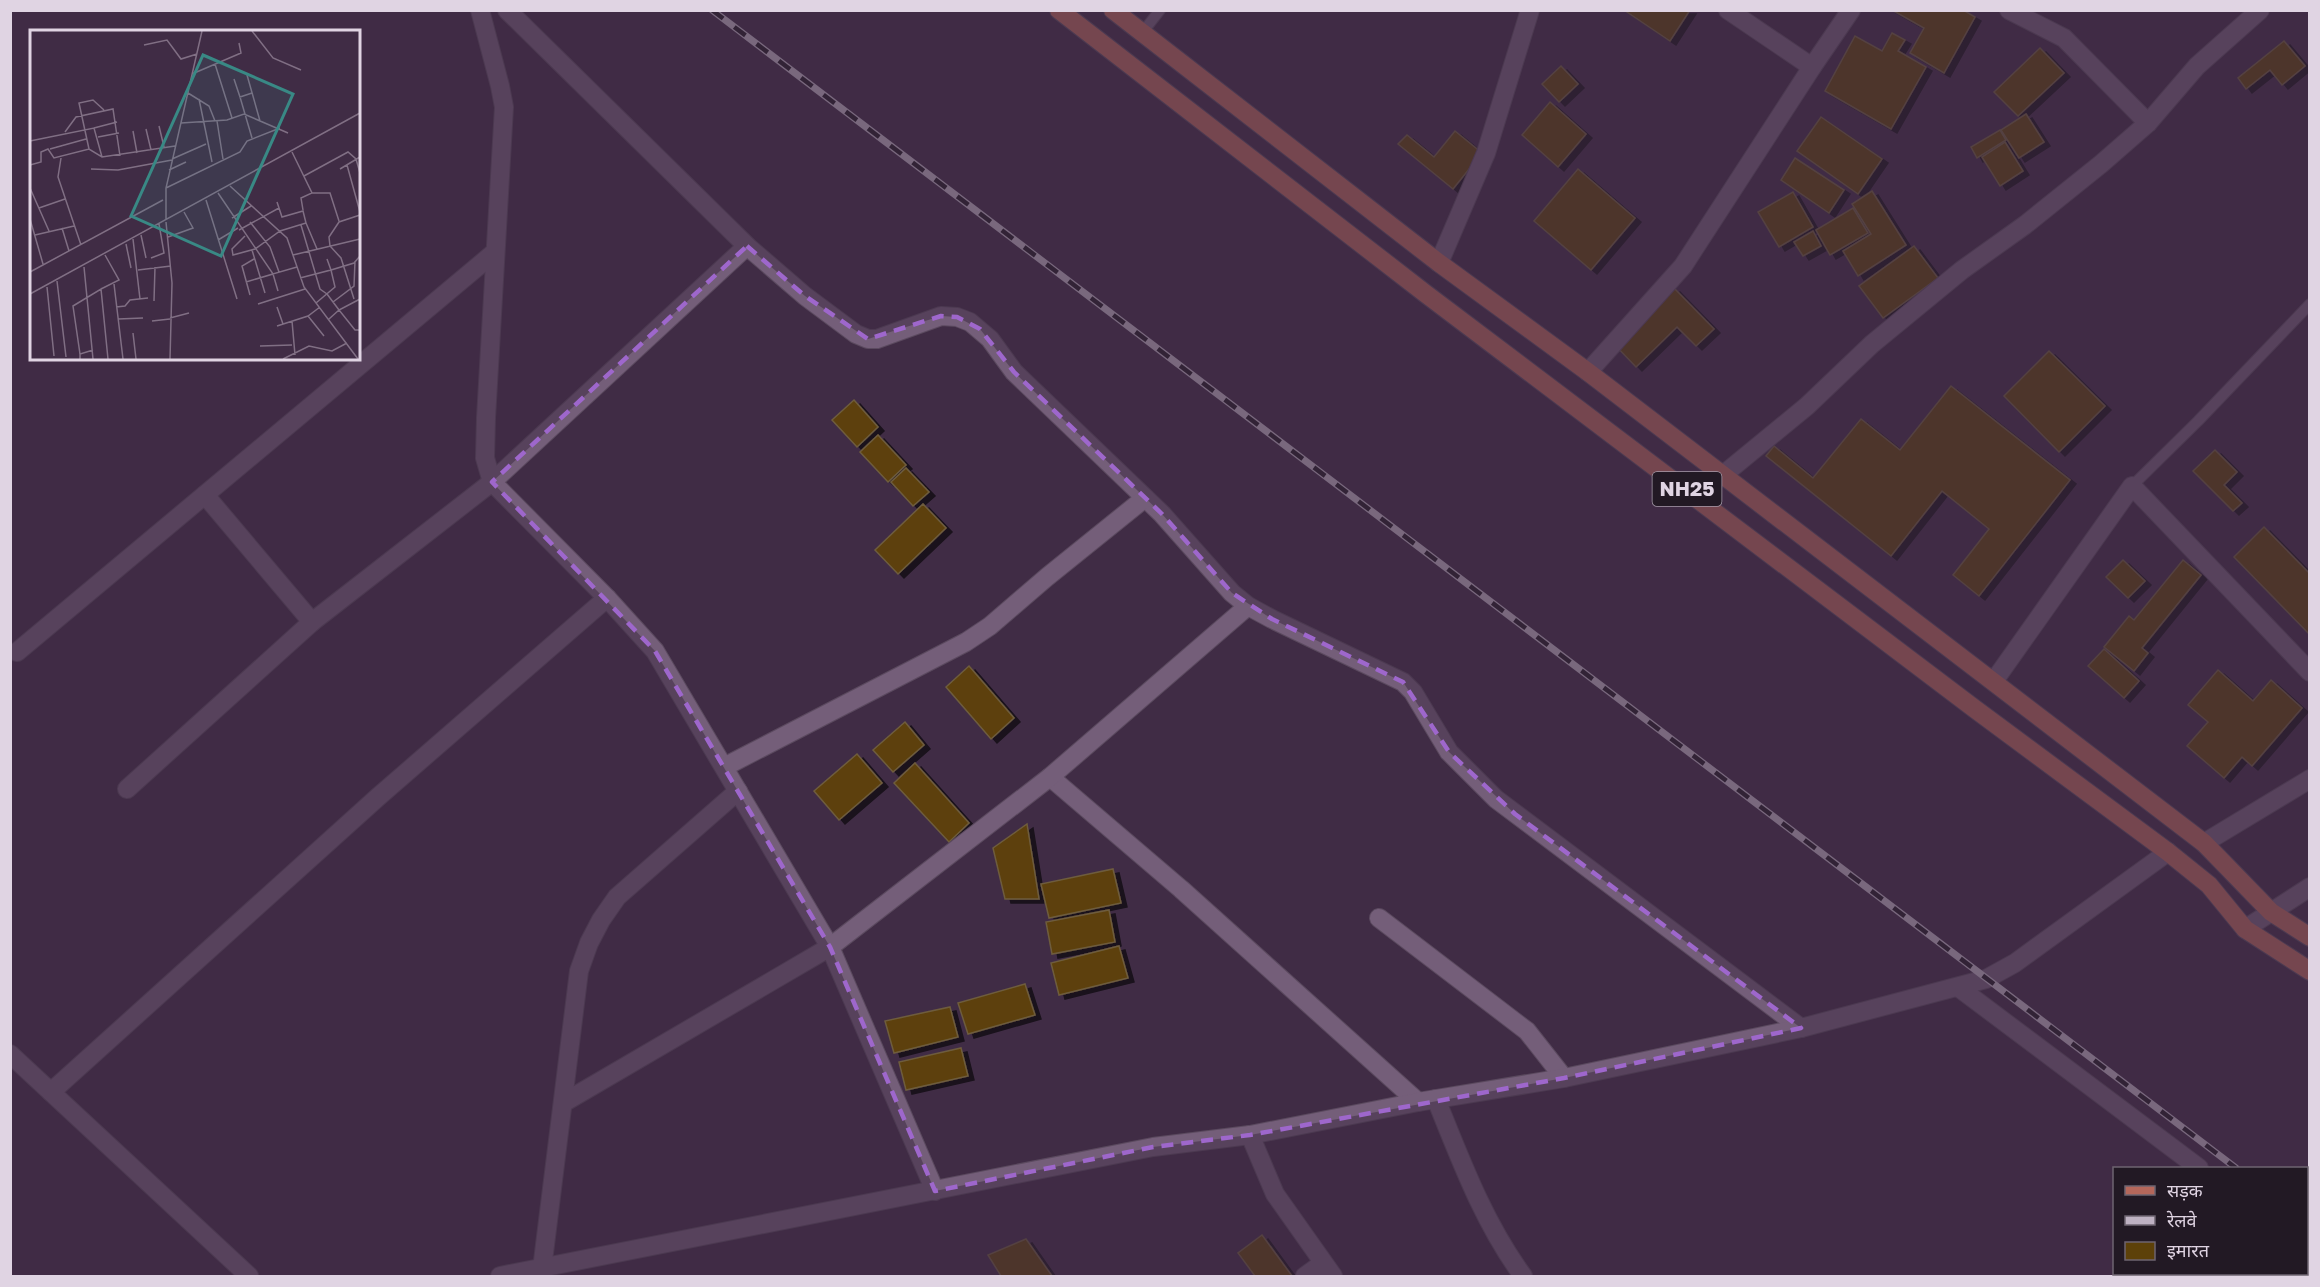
<svg xmlns="http://www.w3.org/2000/svg" width="2320" height="1287" font-family="'Golos Text','Noto Sans Devanagari',sans-serif">
	<style>
		.building { fill: #5d4109; stroke: #6e5c3e; stroke-width: 1.5; filter: url(#shadow) }
		.lines { fill: none; stroke-linecap: round; stroke-linejoin: round }
		.lane-casing { stroke: #5b4a5f; stroke-width: 12 }
		.street-casing { stroke: #5b4a5f; stroke-width: 20 }
		.secondary-casing { stroke: #5b4a5f; stroke-width: 20 }
		.primary-casing { stroke: #5b4a5f; stroke-width: 20 }
		.lane { stroke: #745e79; stroke-width: 10 }
		.street { stroke: #745e79; stroke-width: 18 }
		.secondary { stroke: #745e79; stroke-width: 18 }
		.primary { stroke: #b5675b; stroke-width: 18 }
		.rail-casing { stroke: #beb1c2; stroke-width: 7 }
		.rail { stroke: #221924; stroke-width: 4.5; stroke-dasharray: 14; stroke-linecap: butt }
		.marked { fill: none; stroke: #9e67cc; stroke-width: 4.5; stroke-dasharray: 12 8; stroke-linejoin: round }
		.labels { text-anchor: middle; stroke-width: 6; stroke-linejoin: round; paint-order: stroke }
		.shield { fill: #221924; stroke: #a79caa; stroke-width: 1.5 }
		.shield-label { font-size: 20px; font-weight: bold; fill: #e0d4e3 }
		.inset-road { fill: none; stroke: #806f84; stroke-width: 1.5 }
		.view { fill: #398985; fill-opacity: 0.15; stroke: #398985; stroke-width: 3 }
		.inset-edge { fill: none; stroke: #e0d4e3; stroke-width: 3 }
	</style>
	<defs>
		<filter id="shadow"><feDropShadow dx="6" dy="4" stdDeviation="0" flood-color="#0009"/></filter>
	</defs>
	<rect width="100%" height="100%" fill="#402c45"/>
	<g class="building">
		<polygon points="1624,10 1690,10 1670,41"/>
		<polygon points="1892,10 1963,10 1975,17 1944,73 1910,53 1924,28"/>
		<polygon points="1892,33 1905,40 1898,51 1926,67 1891,129 1825,91 1855,36 1882,51"/>
		<polygon points="2284,41 2305,66 2282,85 2270,70 2246,89 2238,78"/>
		<polygon points="2040,48 2064,73 2018,116 1994,92"/>
		<polygon points="1561,66 1578,84 1559,102 1542,84"/>
		<polygon points="1550,102 1586,134 1558,167 1522,135"/>
		<polygon points="2026,114 2044,142 2019,158 2001,130"/>
		<polygon points="1821,117 1882,159 1858,194 1797,151"/>
		<polygon points="2000,130 2006,140 1977,158 1971,147"/>
		<polygon points="1455,131 1482,153 1453,189 1398,144 1407,135 1434,157"/>
		<polygon points="2005,142 2023,171 2000,186 1982,157"/>
		<polygon points="1795,158 1844,190 1829,213 1781,180"/>
		<polygon points="1578,169 1635,218 1591,270 1534,221"/>
		<polygon points="1872,191 1906,245 1858,276 1843,251 1871,234 1852,204"/>
		<polygon points="1793,192 1813,227 1779,247 1758,212"/>
		<polygon points="1853,208 1868,233 1830,255 1816,230"/>
		<polygon points="1813,231 1821,246 1803,256 1794,242"/>
		<polygon points="1914,246 1938,278 1883,318 1859,286"/>
		<polygon points="1674,288 1714,329 1696,346 1677,327 1636,367 1615,345"/>
		<polygon points="2049,351 2105,406 2059,452 2004,396"/>
		<polygon points="1951,386 2070,480 1979,596 1953,575 1989,529 1942,491 1891,556 1766,456 1774,446 1813,478 1861,419 1900,450"/>
		<polygon points="854,400 878,427 857,447 832,420"/>
		<polygon points="878,435 906,465 888,482 860,452"/>
		<polygon points="2215,450 2237,472 2224,485 2242,503 2233,511 2193,471"/>
		<polygon points="906,468 929,492 913,506 891,482"/>
		<polygon points="923,504 946,528 898,574 875,550"/>
		<polygon points="2264,527 2310,574 2310,635 2234,557"/>
		<polygon points="2123,560 2145,581 2128,598 2106,577"/>
		<polygon points="2183,560 2201,575 2142,648 2148,653 2134,671 2104,647 2129,616 2134,620"/>
		<polygon points="2104,649 2139,681 2124,698 2088,666"/>
		<polygon points="969,666 1014,718 991,739 946,687"/>
		<polygon points="2218,670 2253,701 2271,680 2302,708 2252,766 2242,757 2224,778 2187,746 2208,722 2188,705"/>
		<polygon points="905,722 924,745 893,772 873,750"/>
		<polygon points="857,754 882,783 839,820 814,791"/>
		<polygon points="915,763 969,823 949,842 894,783"/>
		<polygon points="1027,824 1039,899 1005,899 993,848"/>
		<polygon points="1113,869 1121,903 1049,918 1041,884"/>
		<polygon points="1109,910 1115,942 1052,954 1046,922"/>
		<polygon points="1119,946 1128,978 1059,995 1051,963"/>
		<polygon points="1025,984 1035,1015 968,1034 958,1003"/>
		<polygon points="950,1007 958,1037 894,1053 885,1021"/>
		<polygon points="961,1048 968,1076 906,1090 899,1062"/>
		<polygon points="1262,1235 1292,1276 1255,1276 1238,1253"/>
		<polygon points="1026,1239 1052,1276 1001,1276 988,1255"/>
	</g>
	<g class="lines">
		<g class="lane-casing">
			<g id="lane">
				<polyline points="1142,33 1160,10"/>
				<polyline points="2132,486 2198,421 2310,304"/>
			</g>
		</g>
		<g class="street-casing">
			<g id="street">
				<polyline points="480,10 500,86 504,107 486,418 485,458 492,482 607,598 655,651 830,947 935,1191"/>
				<polyline points="507,10 747,246 805,296 856,334 868,339 877,339 941,316 957,317 970,322 990,339 1014,372 1162,514 1232,593 1248,606 1272,619 1403,682 1413,692 1449,752 1496,799 1801,1028"/>
				<polyline points="1728,10 1812,67"/>
				<polyline points="2009,10 2064,38 2148,123"/>
				<polyline points="1588,372 1683,266 1812,67 1851,10"/>
				<polyline points="1723,475 1807,406 1872,344 1962,270 2025,225 2101,164 2148,123 2197,66 2260,10"/>
				<polyline points="312,622 492,482 747,246"/>
				<polyline points="17,652 495,252"/>
				<polyline points="1994,681 2132,486 2310,672"/>
				<polyline points="724,767 966,642 990,626 1047,577 1145,498"/>
				<polyline points="1050,777 1181,889 1418,1102"/>
				<polyline points="127,789 312,622 205,495"/>
				<polyline points="2204,843 2310,779"/>
				<polyline points="1379,918 1527,1031 1564,1078"/>
				<polyline points="2245,929 2310,887"/>
				<polyline points="1958,987 2199,1168"/>
				<polyline points="10,1054 249,1276"/>
				<polyline points="51,1092 378,797 607,598"/>
				<path d="M1436 1099C1461 1161 1484 1223 1523 1276"/>
				<polyline points="563,1103 830,947 1050,777 1248,606"/>
				<polyline points="1250,1135 1275,1194 1333,1276"/>
				<polyline points="2306,1249 2310,1252"/>
				<polyline points="542,1269 579,971 589,943 601,920 617,897 738,791"/>
				<polyline points="1305,1276 1323,1263"/>
			</g>
		</g>
		<g class="secondary-casing">
			<g id="secondary">
				<polyline points="1439,263 1486,153 1530,10"/>
				<polyline points="500,1276 1153,1147 1250,1135 1418,1102 1564,1078 1801,1028 1986,979 2015,963 2168,852"/>
			</g>
		</g>
		<g class="primary-casing">
			<g id="primary">
				<polyline points="1059,10 1426,294 1975,709 2168,852 2209,885 2245,929 2310,971"/>
				<polyline points="1113,10 1439,263 1588,372 2204,843 2271,912 2310,937"/>
			</g>
		</g>
		<use href="#lane" class="lane"/>
		<use href="#street" class="street"/>
		<use href="#secondary" class="secondary"/>
		<use href="#primary" class="primary"/>
		<g class="rail-casing">
			<g id="rail">
				<polyline points="712,10 2236,1168"/>
				<polyline points="2306,1222 2310,1225"/>
			</g>
		</g>
		<use href="#rail" class="rail"/>
	</g>
	<path d="M0 0H2320V1287H0ZM747 246 805 296 868 339 941 316 957 317 980 329 1014 372 1162 514 1232 593 1272 619 1403 682 1449 752 1515 814 1801 1028 1564 1078 1250 1135 1153 1147 935 1191 830 947 655 651 492 482Z" fill="#402c45" fill-opacity=".55" fill-rule="evenodd"/>
	<path class="marked" d="M747 246 805 296 868 339 941 316 957 317 980 329 1014 372 1162 514 1232 593 1272 619 1403 682 1449 752 1515 814 1801 1028 1564 1078 1250 1135 1153 1147 935 1191 830 947 655 651 492 482Z"/>
	<g class="labels">
		<rect class="shield" x="1652.5" y="472" width="69" height="34" rx="4.5"/>
		<g class="shield-label">
			<text x="1687" y="496">NH25</text>
		</g>
	</g>
	<g transform="translate(30 30)">
		<rect width="330" height="330" fill="#402c45"/>
		<path class="inset-road" d="M222 1 243 28 271 40M114 15 137 10 151 29 167 24M185 34 202 88M162 44 211 23 209 13M217 45 230 91M204 49 210 67 222 63M158 63 179 76 185 91M210 67 222 108M169 69 182 132M187 91 193 129M151 93 197 90 214 84 258 103M129 96 134 117M64 98 87 92M116 99 121 120M103 101 107 123M35 102 46 87 83 79 90 126M68 107 89 103M0 111 64 98 72 127M20 119 56 109M59 119 49 73 63 70 74 80M262 122 282 163 271 168 273 180M31 128 28 147 51 215M142 129 176 114M0 135 11 132V122L18 119 24 128 59 119 72 127 145 116M317 135 330 182M61 139 88 140 142 130M310 139 330 127M139 140 156 132M274 146 318 122 326 129 330 143M200 156 257 208 274 257 328 329M0 158 19 201M136 158 210 122 217 111 250 98M188 163 243 244 267 237M282 163H300L309 191M176 170 207 269M9 178 35 169M202 188 221 176M0 189 13 234M136 189V158L172 1M136 192 142 253 140 329M220 192 240 217 249 242M276 193 287 219M271 195 290 259 297 264M32 198 39 221M209 200 249 178M5 205 44 196M111 205 116 228M215 206 202 219 203 225 225 219 250 201 276 193 273 181 252 187 247 172M138 207 163 198 154 182M103 209 110 269M188 210 208 198M96 214 101 238M222 220 235 263M263 225 330 209M121 228 134 223 129 194M297 229 301 240 324 233 330 226M54 237 63 329M108 240 141 236M0 242 133 170M270 248 301 240 305 257 286 273M27 251 36 327M216 252 243 244 248 261M84 254 93 329M17 257 24 326M71 259 89 250 75 225M0 264 330 83M297 264 309 280 299 289M220 265 212 236 224 229M324 269 311 228 300 216 299 207 309 192 330 185M330 269 309 280 325 300H330M124 271 125 237M303 272 324 256 325 231M228 274 275 259M86 277 95 276 100 270 118 268M247 277 253 294M278 286 294 306M140 288 159 283M88 289 113 288M122 291 140 289M262 291 265 325M247 296 278 286 290 277M103 303 106 329M230 316 262 315M50 324 43 276 71 259 78 329M50 329V324L63 320M253 329 279 316 302 321 317 313"/>
		<path class="view" d="M173 25 263 64 191 226 101 186Z"/>
		<rect width="330" height="330" class="inset-edge"/>
	</g>
	<rect width="2320" height="1287" fill="none" stroke="#e0d4e3" stroke-width="24"/>
	<rect x="2113" y="1167" width="195" height="108" fill="#221924" stroke="#6e6470" stroke-width="1.5"/>
	<rect x="2125" y="1186" width="30" height="9" fill="#b5675b" stroke="#6e6470" stroke-width="1.5"/>
	<text x="2167" y="1197" font-size="18" fill="#e0d4e3">सड़क</text>
	<rect x="2125" y="1216" width="30" height="9" fill="#beb1c2" stroke="#6e6470" stroke-width="1.5"/>
	<text x="2167" y="1227" font-size="18" fill="#e0d4e3">रेलवे</text>
	<rect x="2125" y="1242" width="30" height="18" fill="#5d4109" stroke="#6e6470" stroke-width="1.5"/>
	<text x="2167" y="1257" font-size="18" fill="#e0d4e3">इमारत</text>
</svg>
